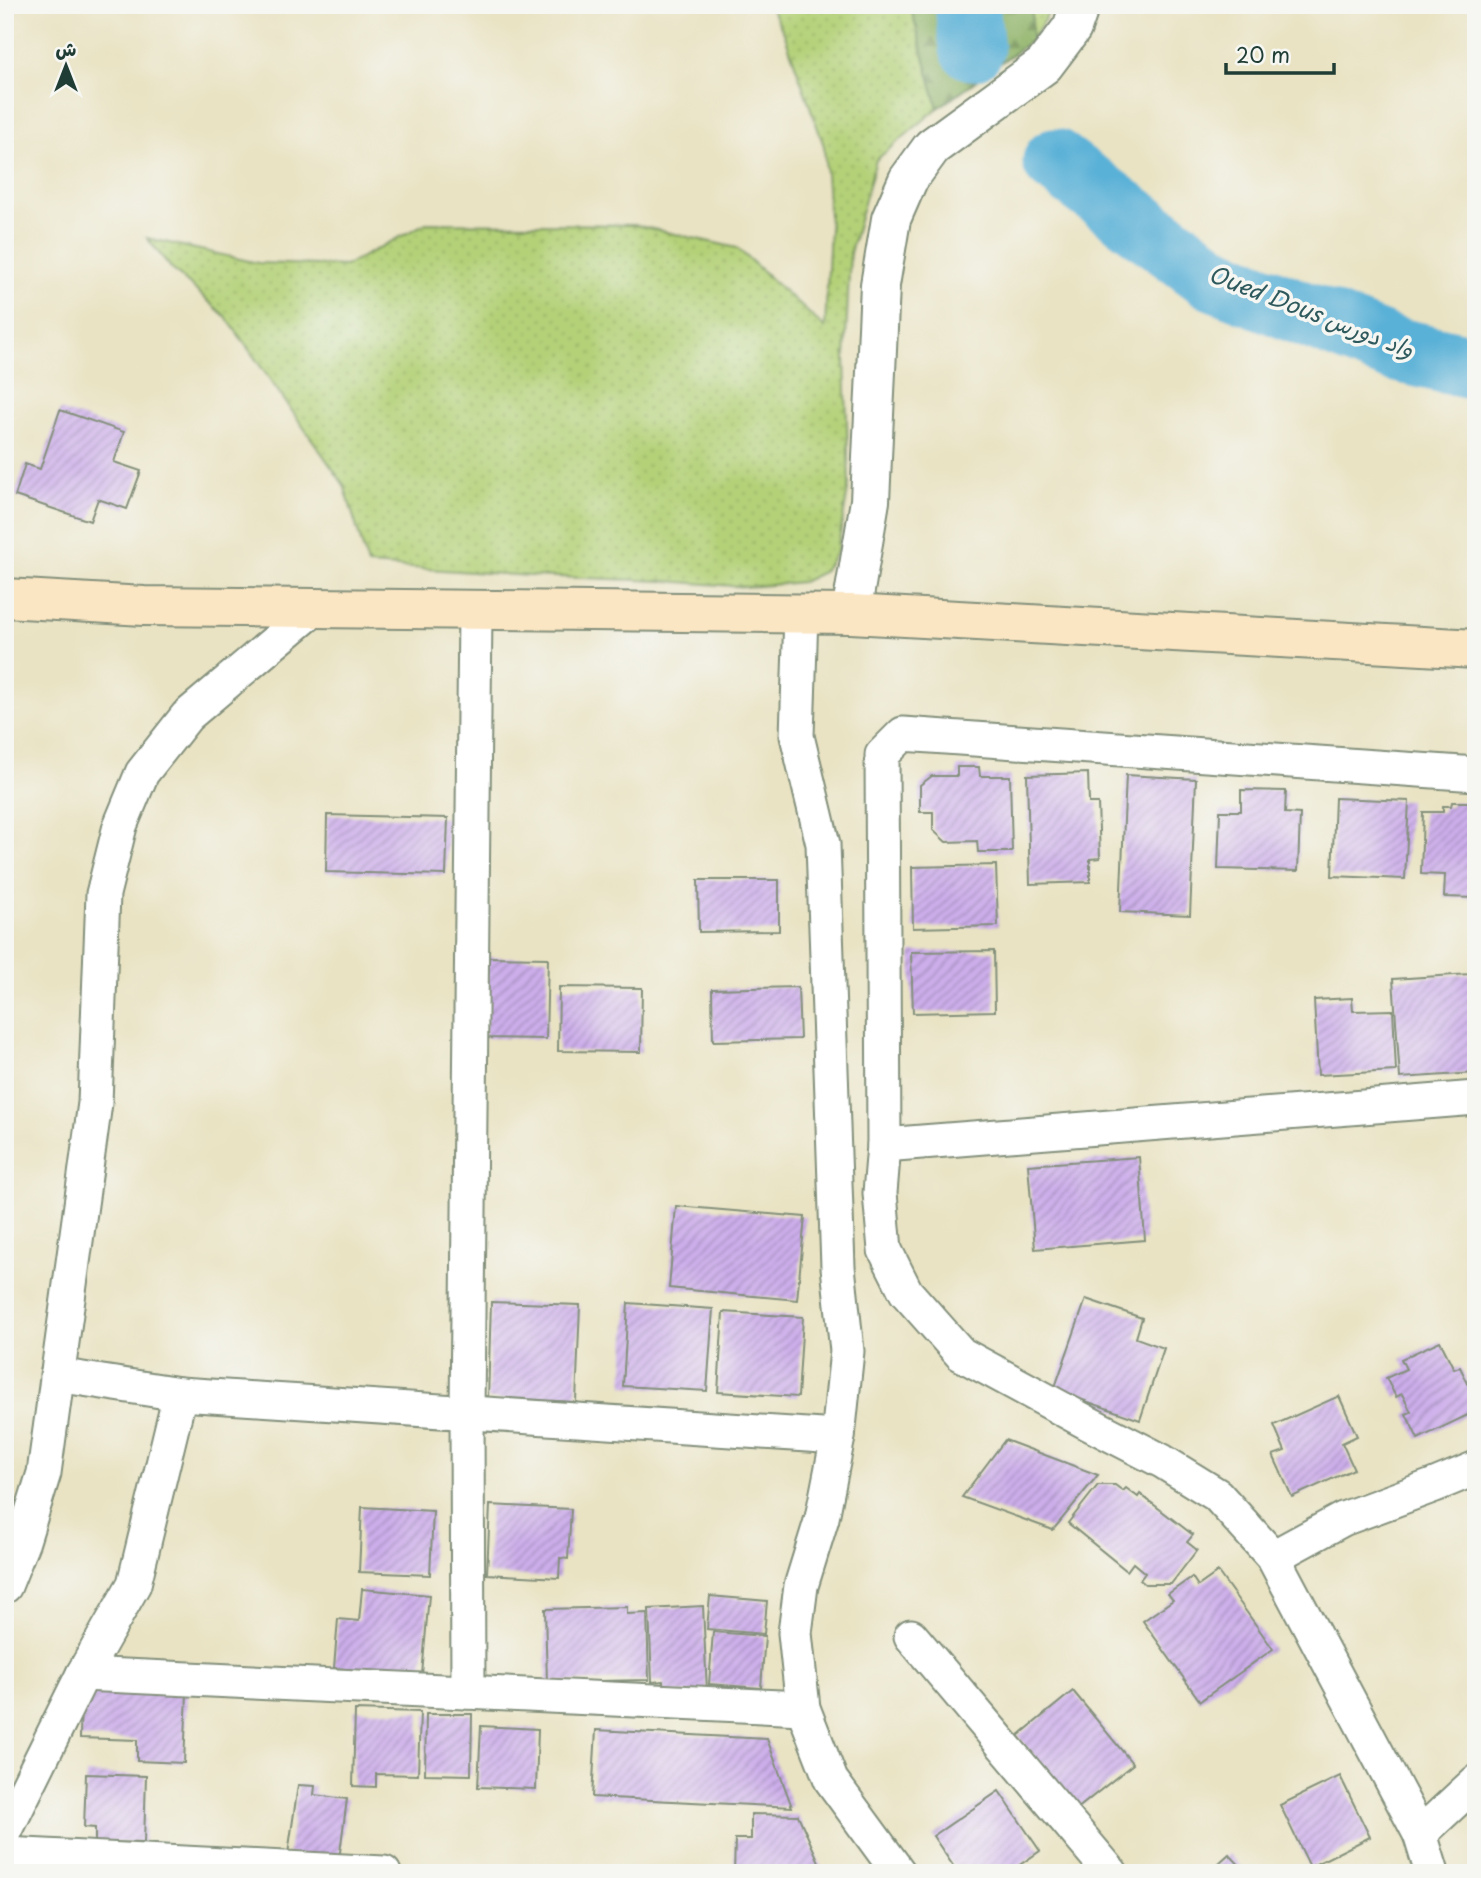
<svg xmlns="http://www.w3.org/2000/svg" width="1481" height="1878" font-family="'Playpen Sans','Playpen Sans Arabic',sans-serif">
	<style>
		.green { fill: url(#green-dots); stroke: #6a8756; stroke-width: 2 }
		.forest { fill: url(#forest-firs); stroke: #57784e; stroke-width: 2 }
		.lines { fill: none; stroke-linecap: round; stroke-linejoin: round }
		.river { stroke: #5ab1d7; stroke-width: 65 }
		.building { fill: url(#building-hatch) }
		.minor-casing { stroke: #84907c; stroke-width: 37 }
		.tertiary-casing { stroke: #84907c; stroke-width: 42 }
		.secondary-casing { stroke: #84907c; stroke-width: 42 }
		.minor { stroke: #fff; stroke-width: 33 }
		.tertiary { stroke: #fff; stroke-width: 38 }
		.secondary { stroke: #fbe6c3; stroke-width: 38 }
		.labels { text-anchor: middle; stroke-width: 7; stroke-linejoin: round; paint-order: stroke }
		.water-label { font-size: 23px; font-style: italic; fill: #2e5a5d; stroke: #f6f6f2 }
	</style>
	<defs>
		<pattern id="green-dots" width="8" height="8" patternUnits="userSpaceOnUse" patternTransform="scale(1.75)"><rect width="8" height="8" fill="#b4d178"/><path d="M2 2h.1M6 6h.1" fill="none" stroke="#9ab468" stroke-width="1.8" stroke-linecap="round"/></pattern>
		<pattern id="forest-firs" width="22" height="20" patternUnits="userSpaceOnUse" patternTransform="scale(1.75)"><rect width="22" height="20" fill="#8fb368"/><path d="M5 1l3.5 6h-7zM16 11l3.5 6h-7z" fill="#749356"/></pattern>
		<pattern id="building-hatch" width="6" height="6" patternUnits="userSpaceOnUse" patternTransform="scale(1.75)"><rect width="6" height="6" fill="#cdaeeb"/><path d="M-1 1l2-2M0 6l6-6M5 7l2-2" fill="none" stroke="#a68fbf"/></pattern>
	</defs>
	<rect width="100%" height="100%" fill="#f6f6f2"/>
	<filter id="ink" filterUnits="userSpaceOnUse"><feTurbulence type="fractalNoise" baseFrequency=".0143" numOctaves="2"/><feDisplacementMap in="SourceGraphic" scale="14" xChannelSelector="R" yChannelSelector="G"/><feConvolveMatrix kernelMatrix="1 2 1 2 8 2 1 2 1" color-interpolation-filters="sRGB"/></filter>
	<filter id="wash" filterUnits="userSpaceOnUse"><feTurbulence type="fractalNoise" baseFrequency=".00686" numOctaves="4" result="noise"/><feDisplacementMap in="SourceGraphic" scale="28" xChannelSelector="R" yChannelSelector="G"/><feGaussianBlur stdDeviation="1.57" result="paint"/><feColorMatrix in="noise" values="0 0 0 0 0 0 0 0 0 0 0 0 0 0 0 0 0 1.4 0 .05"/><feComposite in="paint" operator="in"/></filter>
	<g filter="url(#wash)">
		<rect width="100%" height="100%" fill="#e9e3c3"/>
		<polygon class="green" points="769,5 1053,5 1032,40 938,108 876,160 850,253 845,358 849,484 837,552 823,572 802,582 748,587 664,581 531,576 368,565 344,485 226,317 172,269 147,238 258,263 345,266 426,223 635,225 737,248 825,328 830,229 824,146 784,33"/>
		<polygon class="forest" points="910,5 1032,5 1032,40 938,108"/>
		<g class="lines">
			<g class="river">
				<polyline points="967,5 972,48"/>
				<polyline points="1055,161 1213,278 1393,349 1476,368"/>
			</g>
		</g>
		<g id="blocks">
			<g class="building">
				<polygon points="60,410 124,432 114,462 141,471 127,509 98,499 90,521 15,496 25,464 40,469"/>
				<polygon points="957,767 979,767 980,776 1010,776 1012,852 978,852 977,841 946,842 933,830 933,812 920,812 920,785 932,776 957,776"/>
				<polygon points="1088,773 1089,803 1098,803 1100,858 1090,859 1090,882 1030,884 1027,775"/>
				<polygon points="1126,775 1196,779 1190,915 1120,912"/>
				<polygon points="1241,790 1286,791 1285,813 1300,814 1298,871 1218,869 1220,811 1241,811"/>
				<polygon points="1335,798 1409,801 1405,879 1332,876"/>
				<polygon points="1452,802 1476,802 1476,898 1444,897 1445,875 1421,874 1423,812 1443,812 1443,806 1451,806"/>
				<polygon points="327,815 448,818 446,875 326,872"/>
				<polygon points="996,865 998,926 913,928 912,867"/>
				<polygon points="698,880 779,880 779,931 699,932"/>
				<polygon points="994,951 995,1011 913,1013 911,952"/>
				<polygon points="487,957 548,958 546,1039 485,1038"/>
				<polygon points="1470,974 1471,998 1476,997 1476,1073 1400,1078 1393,979"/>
				<polygon points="559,987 642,988 641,1052 558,1051"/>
				<polygon points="798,987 800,1039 713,1041 712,989"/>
				<polygon points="1352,998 1353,1011 1393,1010 1396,1071 1318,1075 1314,1000"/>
				<polygon points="1139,1157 1145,1240 1035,1249 1028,1165"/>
				<polygon points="676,1206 805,1217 797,1300 669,1288"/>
				<polygon points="1086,1299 1142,1318 1136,1338 1164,1348 1140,1420 1054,1390"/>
				<polygon points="491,1302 580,1305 576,1402 488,1399"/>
				<polygon points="628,1303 713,1309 707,1391 623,1386"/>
				<polygon points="723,1312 803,1317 798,1397 718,1392"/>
				<polygon points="1440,1341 1454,1369 1460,1367 1476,1400 1476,1411 1418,1439 1406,1414 1411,1412 1402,1394 1396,1397 1386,1378 1406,1369 1401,1359"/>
				<polygon points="1339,1396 1357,1436 1342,1443 1354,1469 1292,1497 1273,1455 1285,1451 1274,1425"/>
				<polygon points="1005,1440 1098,1475 1053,1530 962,1497"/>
				<polygon points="1098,1485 1115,1485 1123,1491 1126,1488 1138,1497 1140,1494 1193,1535 1187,1542 1197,1550 1171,1584 1145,1584 1140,1580 1145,1573 1133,1563 1127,1571 1068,1523"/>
				<polygon points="490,1505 571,1509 568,1559 560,1558 559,1578 487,1574"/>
				<polygon points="362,1507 433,1511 430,1575 359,1572"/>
				<polygon points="1218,1572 1273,1649 1200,1701 1143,1621 1173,1600 1168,1594 1192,1577 1198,1586"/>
				<polygon points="362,1589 429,1595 422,1675 334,1668 338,1619 359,1621"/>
				<polygon points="710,1596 767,1601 764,1634 707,1629"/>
				<polygon points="703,1606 707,1692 664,1694 663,1681 652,1682 649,1609"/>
				<polygon points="627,1607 627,1614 647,1613 649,1680 547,1682 545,1609"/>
				<polygon points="713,1632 765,1636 761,1688 709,1684"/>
				<polygon points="81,1690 187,1693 184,1763 137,1761 137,1740 80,1738"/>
				<polygon points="1073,1691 1133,1764 1077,1809 1018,1736"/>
				<polygon points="355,1710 420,1712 418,1775 376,1774 376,1787 353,1786"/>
				<polygon points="426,1714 472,1714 471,1775 425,1774"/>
				<polygon points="481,1726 538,1729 536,1789 478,1787"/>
				<polygon points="596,1730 767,1739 792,1807 592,1797"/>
				<polygon points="86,1774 146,1776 144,1843 95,1842 95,1828 84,1827"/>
				<polygon points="1340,1776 1370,1837 1310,1867 1280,1805"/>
				<polygon points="298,1785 315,1786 314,1795 347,1799 339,1860 288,1854"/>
				<polygon points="999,1791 1040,1851 1008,1873 958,1873 933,1836"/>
				<polygon points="751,1814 798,1815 824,1873 734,1873 735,1839 751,1839"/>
				<polygon points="1229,1854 1247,1873 1208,1873"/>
			</g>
		</g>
	</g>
	<g filter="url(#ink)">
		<use href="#blocks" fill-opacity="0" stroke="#84907c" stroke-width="2"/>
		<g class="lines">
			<g class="minor-casing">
				<g id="minor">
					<polyline points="801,614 797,736 823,844 838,1267 847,1351 838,1437 822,1518 801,1586 795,1633 803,1708 831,1780 899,1873"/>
					<polyline points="884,1145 1476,1098"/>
					<polyline points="57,1375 180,1394 838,1437"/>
					<polyline points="1273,1557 1343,1519 1435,1485 1476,1468"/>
					<polyline points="5,1586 23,1541 44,1473 95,1103 103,894 120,826 142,773 187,716 314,609"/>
					<polyline points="911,1636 1111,1873"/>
					<polyline points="83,1674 803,1708"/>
					<polyline points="468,1692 467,1413 475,611"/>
					<polyline points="5,1832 83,1674 134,1584 180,1394"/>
					<polyline points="1420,1834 1476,1782"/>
					<polyline points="5,1854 384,1873"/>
					<polyline points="1432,1873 1420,1834 1273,1557 1217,1495 1162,1461 1088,1423 961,1354 906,1292 885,1250 880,1193 884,1145 882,755 903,734 1476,774"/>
				</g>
			</g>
			<g class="tertiary-casing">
				<polyline id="tertiary" points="851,614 870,501 880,285 891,219 908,180 932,147 1044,65 1072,28 1080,5"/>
			</g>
			<g class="secondary-casing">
				<polyline id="secondary" points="5,598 144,606 851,614 1476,649"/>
			</g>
			<use href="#minor" class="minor"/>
			<use href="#tertiary" class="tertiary"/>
			<use href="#secondary" class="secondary"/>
		</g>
	</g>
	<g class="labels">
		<g class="water-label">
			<text transform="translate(1311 312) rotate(21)" y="8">Oued Dous واد دورس</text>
		</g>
	</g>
	<rect width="1481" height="1878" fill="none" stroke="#f6f6f2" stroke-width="28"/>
	<g transform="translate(66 66)" stroke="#f6f6f2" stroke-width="5" paint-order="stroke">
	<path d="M0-5L12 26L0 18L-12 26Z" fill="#1f3d34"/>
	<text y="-10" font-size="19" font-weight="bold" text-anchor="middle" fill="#1f3d34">ش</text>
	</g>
	<path d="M1226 63v10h108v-10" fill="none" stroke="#1f3d34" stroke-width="3.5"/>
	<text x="1236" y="63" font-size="21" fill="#1f3d34" stroke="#f6f6f2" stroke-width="5" paint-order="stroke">20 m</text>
</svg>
